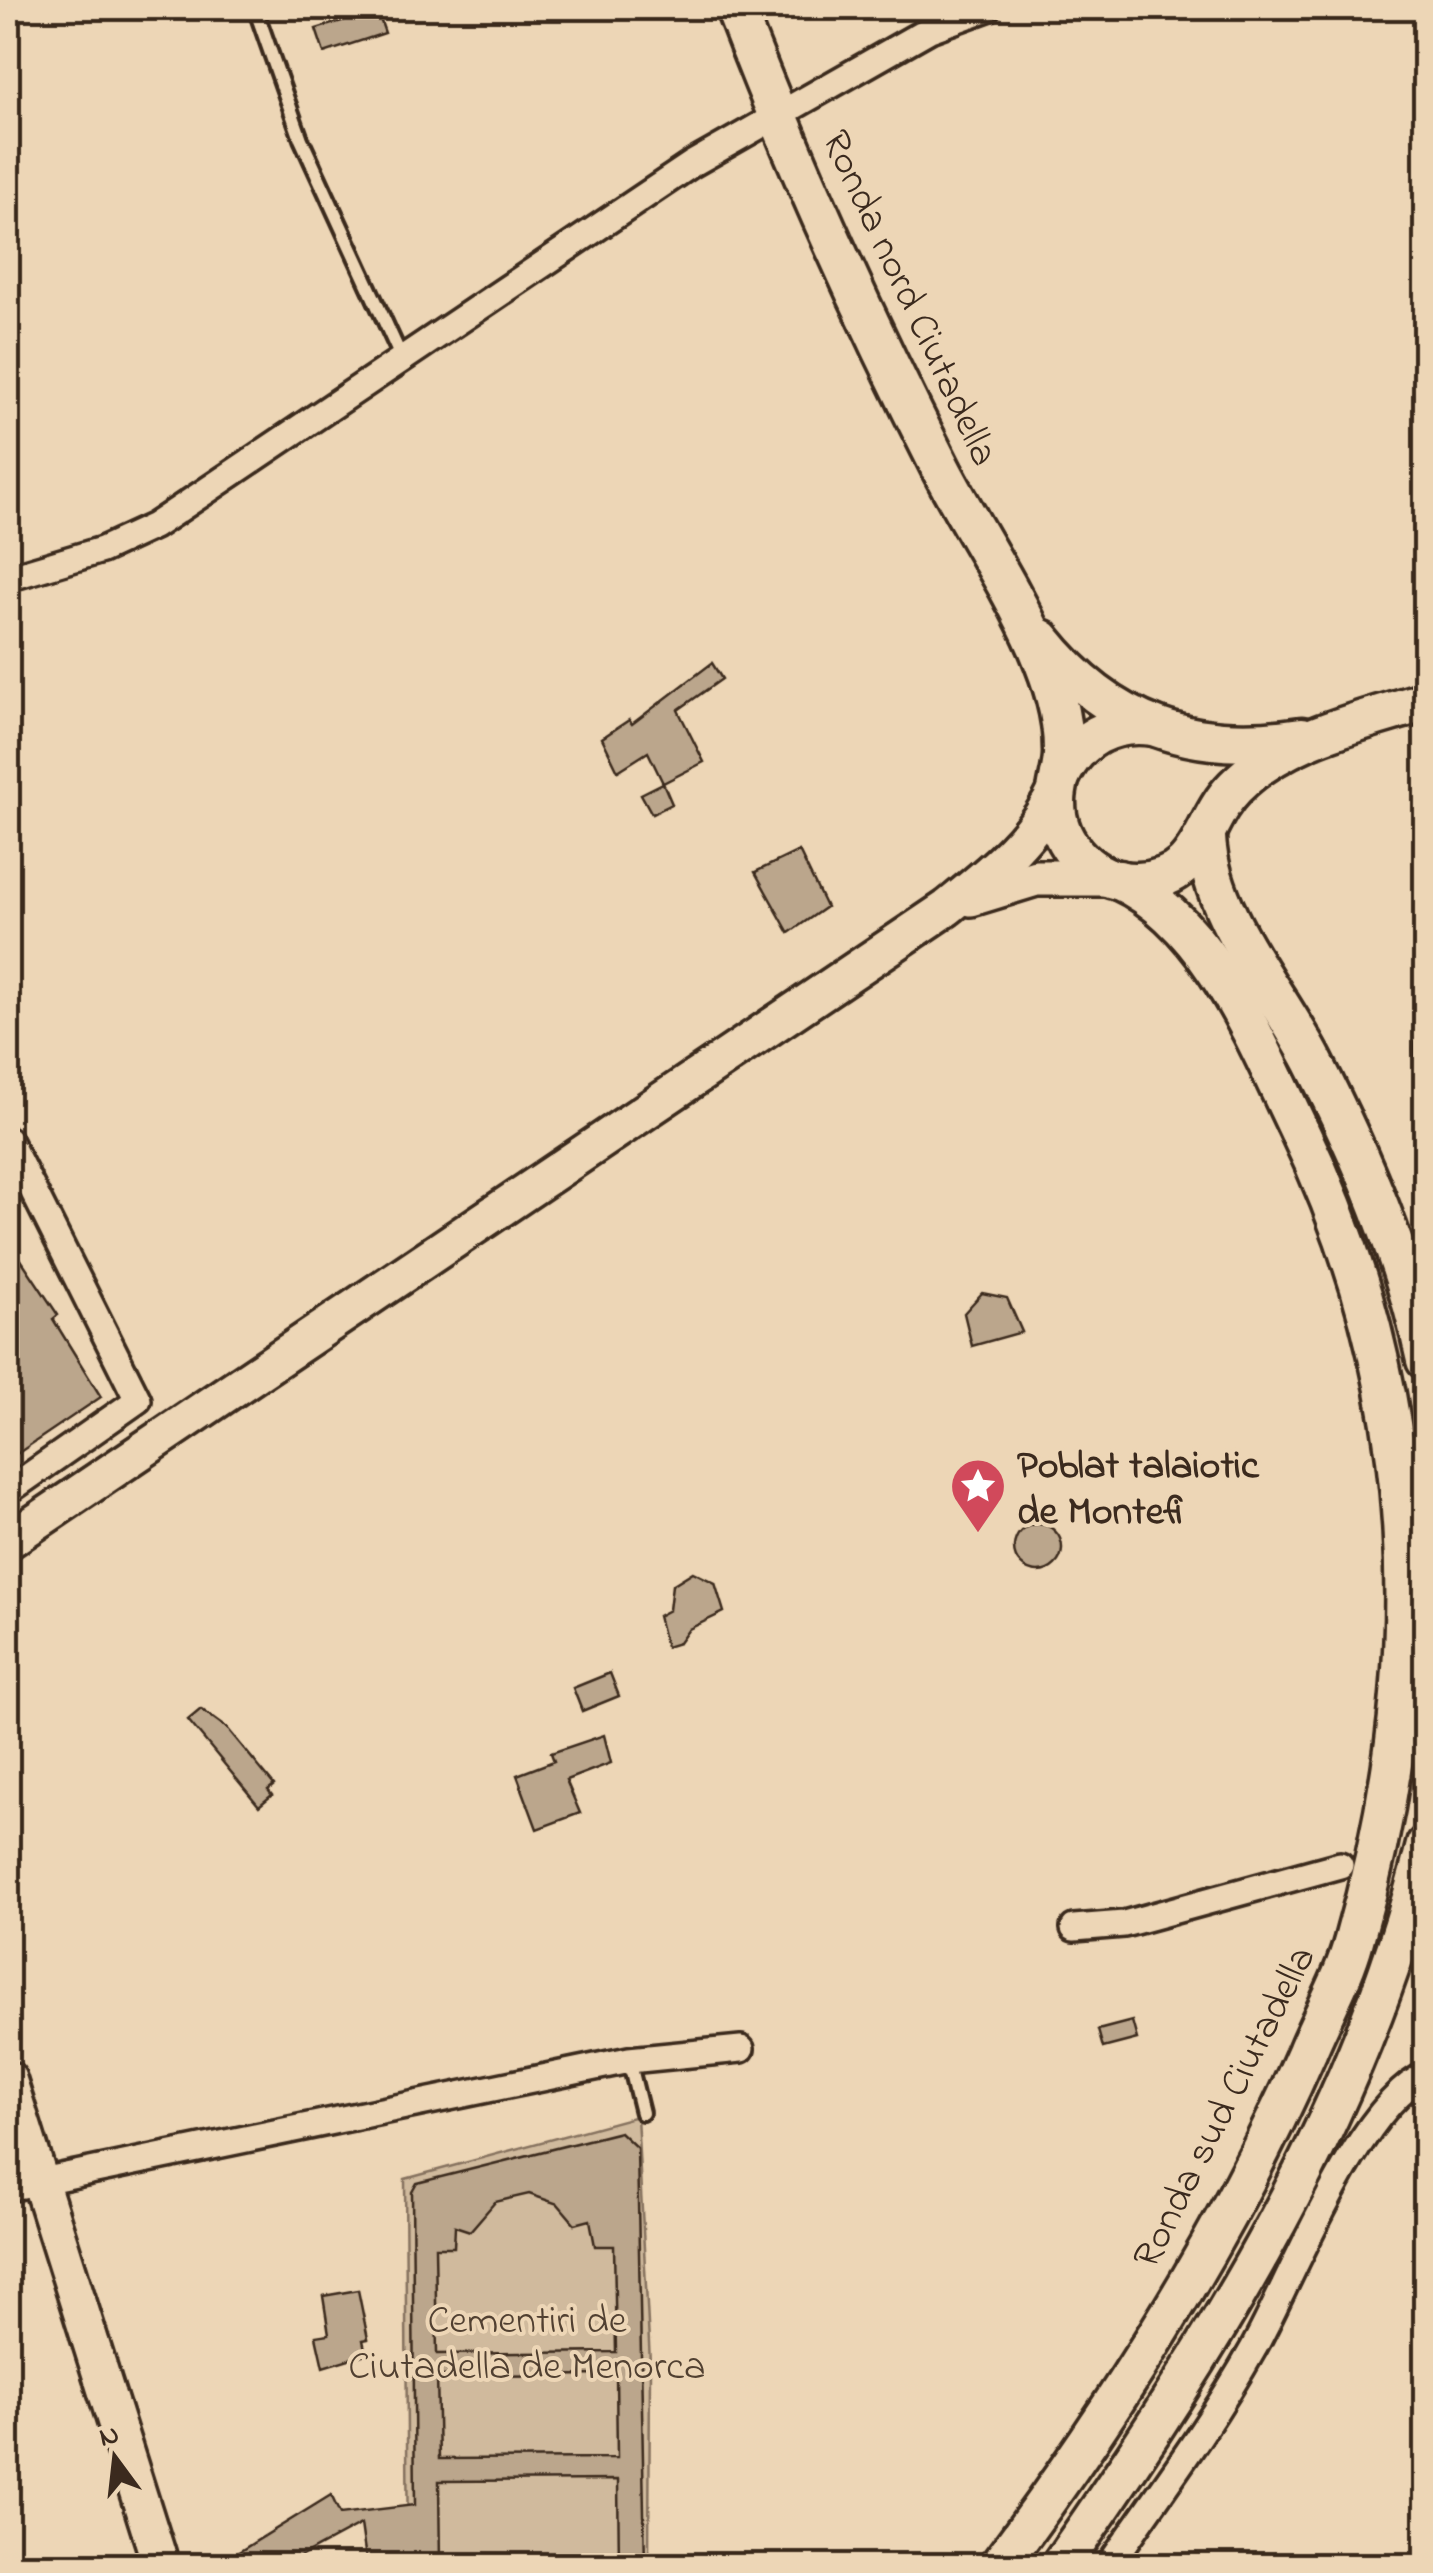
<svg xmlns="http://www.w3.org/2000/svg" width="1433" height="2573" font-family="'Indie Flower',sans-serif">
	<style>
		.green { fill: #d0ba9d; stroke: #86725e; stroke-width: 2.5 }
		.building { fill: #bba68c; stroke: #3b2a1e; stroke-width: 2.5; fill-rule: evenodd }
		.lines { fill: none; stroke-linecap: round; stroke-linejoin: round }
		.lane-casing { stroke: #3b2a1e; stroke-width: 20 }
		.street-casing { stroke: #3b2a1e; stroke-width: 32 }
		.secondary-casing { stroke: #3b2a1e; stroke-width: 42 }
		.primary-casing { stroke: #3b2a1e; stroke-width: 45 }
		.lane { stroke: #edd6b6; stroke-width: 12 }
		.street { stroke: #edd6b6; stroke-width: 25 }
		.secondary { stroke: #edd6b6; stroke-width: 35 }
		.primary { stroke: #edd6b6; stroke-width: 38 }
		.labels { text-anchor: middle; stroke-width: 8; stroke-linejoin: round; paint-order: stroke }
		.street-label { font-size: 40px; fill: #3b2a1e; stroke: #edd6b6 }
		.poi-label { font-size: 40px; font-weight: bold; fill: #3b2a1e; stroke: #edd6b6; text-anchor: start }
		.park-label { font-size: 40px; fill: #514031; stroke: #edd6b6 }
	</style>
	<rect width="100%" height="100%" fill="#edd6b6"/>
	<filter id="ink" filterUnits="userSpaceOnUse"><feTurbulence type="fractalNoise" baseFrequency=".01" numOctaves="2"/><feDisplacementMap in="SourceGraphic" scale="20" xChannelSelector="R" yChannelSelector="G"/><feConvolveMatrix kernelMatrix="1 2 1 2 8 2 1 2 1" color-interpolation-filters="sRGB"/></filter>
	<g filter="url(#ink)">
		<polygon class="green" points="637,2116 650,2362 649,2565 408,2565 405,2179"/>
		<g class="building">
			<polygon points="377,10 385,33 324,53 316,29"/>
			<polygon points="712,663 722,679 678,710 704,762 663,783 648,752 618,771 602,738 629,720 632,724"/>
			<polygon points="663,783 672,804 652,814 641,794"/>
			<polygon points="799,851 826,907 789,933 755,872"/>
			<polygon points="8,1240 58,1315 53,1319 101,1397 8,1460"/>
			<polygon points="982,1293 1007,1298 1022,1332 972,1346 964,1313"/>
			<circle cx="1038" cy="1548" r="24"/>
			<polygon points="693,1572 715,1583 724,1612 689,1629 679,1643 666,1647 658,1616 669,1610 672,1585"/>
			<polygon points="610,1673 619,1696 582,1711 573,1688"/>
			<polygon points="201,1709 227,1728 274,1785 268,1790 272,1795 259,1806 188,1720"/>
			<polygon points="604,1735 611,1763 566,1780 580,1813 537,1829 517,1775 554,1761 551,1753"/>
			<polygon points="1132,2021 1137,2039 1103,2048 1098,2030"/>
			<path d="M620 2132 637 2148 645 2566H619L618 2480 439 2481 440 2566H367L361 2524 283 2566H216L331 2495 340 2514 415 2505 412 2192 417 2183ZM529 2194 558 2204 575 2224 590 2220 595 2246H614L616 2352 437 2354 435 2247H454L455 2226 470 2231 495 2202ZM616 2375 617 2458 439 2459 437 2376Z"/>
			<polygon points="358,2290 368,2339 363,2340 366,2354 323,2367 316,2336 329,2334 323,2296"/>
		</g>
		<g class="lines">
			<g class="lane-casing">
				<g id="lane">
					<polyline points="255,8 301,139 402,359"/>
					<polyline points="1426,1035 1422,1049 1426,1067"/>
					<polyline points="629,2060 642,2113"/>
				</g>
			</g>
			<g class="street-casing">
				<g id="street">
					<polyline points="8,578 102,550 154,526 692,164 930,29 988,8"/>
					<polyline points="8,1140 138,1400 8,1491"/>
					<polyline points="1074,1928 1124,1924 1340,1865"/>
					<polyline points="8,2188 629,2060 741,2049"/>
					<path d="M1109 2566C1158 2495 1211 2424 1253 2349 1290 2284 1358 2104 1426 2075"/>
				</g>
			</g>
			<g class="secondary-casing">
				<g id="secondary">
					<polyline points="971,898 1036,878 1109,878"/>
					<path d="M8 1541 947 908C991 872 1033 840 1058 787"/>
					<polyline points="8,2079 161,2566"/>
				</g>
			</g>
			<g class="primary-casing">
				<g id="primary">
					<path d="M735 8C795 165 865 319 941 469 972 529 1011 586 1038 648 1052 681 1063 714 1063 750 1064 768 1056 784 1056 802 1056 846 1094 884 1138 882 1204 879 1199 823 1235 787 1284 737 1361 722 1426 701"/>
					<path d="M1041 639C1111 727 1194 754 1302 737"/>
					<path d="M1060 777C1078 739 1111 720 1153 726"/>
					<path d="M1206 837C1209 915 1278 992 1313 1061 1362 1157 1404 1256 1426 1360"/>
					<path d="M999 2566C1118 2406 1227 2235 1307 2052 1322 2015 1344 1978 1354 1940 1433 1663 1423 1387 1297 1126 1256 1041 1210 922 1119 880"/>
					<path d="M1060 2566C1215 2345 1362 2109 1426 1845"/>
				</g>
			</g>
			<use href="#lane" class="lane"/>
			<use href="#street" class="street"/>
			<use href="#secondary" class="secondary"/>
			<use href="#primary" class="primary"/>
		</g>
	</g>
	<defs>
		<g id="sight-pin" transform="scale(2.875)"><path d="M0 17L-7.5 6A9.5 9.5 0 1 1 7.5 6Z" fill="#d1495b" stroke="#edd6b6"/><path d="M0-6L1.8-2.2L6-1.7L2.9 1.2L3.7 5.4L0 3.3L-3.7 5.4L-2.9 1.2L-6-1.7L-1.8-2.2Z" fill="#fff"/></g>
	</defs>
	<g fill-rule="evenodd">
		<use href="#sight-pin" x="978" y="1486"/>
	</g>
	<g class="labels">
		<g class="street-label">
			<text transform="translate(912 297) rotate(65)" y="14">Ronda nord Ciutadella</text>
			<text transform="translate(1222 2106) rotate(-63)" y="14">Ronda sud Ciutadella</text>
		</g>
		<g class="poi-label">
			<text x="1017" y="1477">Poblat talaiotic<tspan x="1017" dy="46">de Montefi</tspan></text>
		</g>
		<g class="park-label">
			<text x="527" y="2332">Cementiri de<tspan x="527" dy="46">Ciutadella de Menorca</tspan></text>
		</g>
	</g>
	<rect width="1433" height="2573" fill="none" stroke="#edd6b6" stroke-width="40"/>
	<rect x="20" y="20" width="1393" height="2533" fill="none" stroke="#3b2a1e" stroke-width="4" filter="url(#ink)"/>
	<g transform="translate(115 2458) rotate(345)" stroke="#edd6b6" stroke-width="8" paint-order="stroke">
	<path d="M0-8L18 38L0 25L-18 38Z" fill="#3b2a1e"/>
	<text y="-15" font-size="28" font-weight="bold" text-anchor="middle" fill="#3b2a1e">N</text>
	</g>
</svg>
